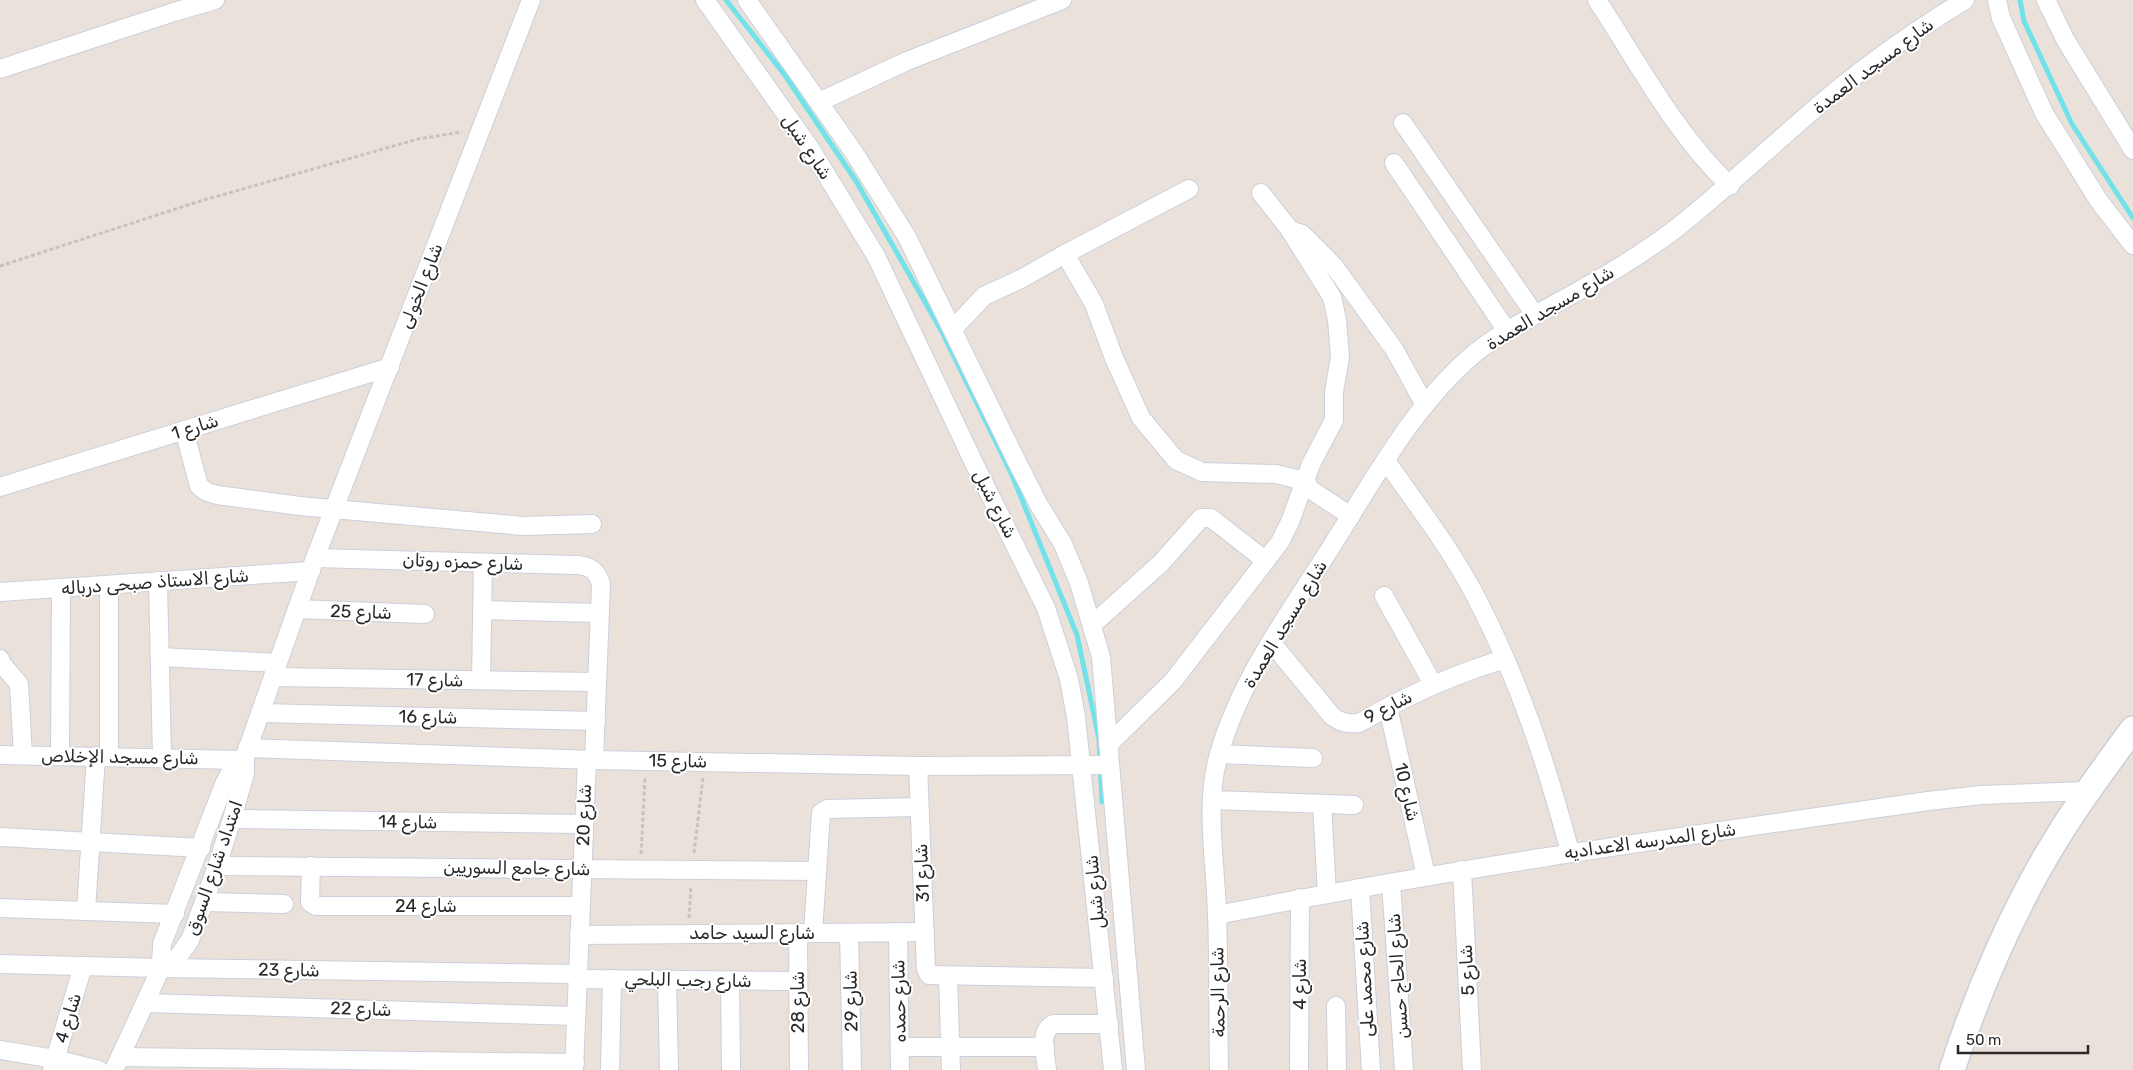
<svg xmlns="http://www.w3.org/2000/svg" width="2133" height="1070" font-family="Rubik,'Noto Naskh Arabic',sans-serif">
	<style>
		.lines { fill: none; stroke-linecap: round; stroke-linejoin: round }
		.stream { stroke: #71e2ea; stroke-width: 5 }
		.minor-casing { stroke: #cad0db; stroke-width: 20 }
		.secondary-casing { stroke: #cad0db; stroke-width: 28 }
		.path { stroke: #c3c3c3; stroke-width: 3; stroke-dasharray: 4 2.5; stroke-linecap: butt }
		.minor { stroke: #fff; stroke-width: 18 }
		.secondary { stroke: #fff; stroke-width: 25 }
		.labels { text-anchor: middle; stroke-width: 4; stroke-linejoin: round; paint-order: stroke }
		.street-label { font-size: 18px; fill: #292929; stroke: #fff }
	</style>
	<rect width="100%" height="100%" fill="#ebe1db"/>
	<g class="lines">
		<g class="stream">
			<polyline points="726,0 784,74 856,181 942,332 1012,475 1077,635 1099,739 1102,802"/>
			<polyline points="2020,0 2024,21 2072,124 2133,218"/>
		</g>
		<g class="minor-casing">
			<g id="minor">
				<polyline points="705,0 810,148 876,256 974,463 1046,608 1069,679 1076,717 1113,1070"/>
				<polyline points="747,0 853,151 907,237 1017,462 1039,505 1063,544 1079,583 1101,657 1136,1070"/>
				<path d="M1597 0C1639 64 1674 132 1730 186"/>
				<polyline points="1997,0 2001,18 2044,113 2099,201 2133,245"/>
				<polyline points="2046,0 2065,39 2133,150"/>
				<polyline points="0,69 174,12 215,0"/>
				<polyline points="819,102 907,61 1062,0"/>
				<polyline points="1403,123 1535,315"/>
				<polyline points="1394,163 1507,331"/>
				<polyline points="1261,193 1290,230 1302,234 1334,266 1394,349 1425,405"/>
				<polyline points="1065,254 1189,189"/>
				<polyline points="953,329 984,296 1021,279 1065,254 1094,304 1114,358 1141,418 1176,460 1202,472 1276,474 1305,481 1311,490 1351,516"/>
				<polyline points="184,430 199,486 207,492 217,495 300,506 523,526 592,524"/>
				<path d="M1386 461C1417 505 1451 549 1476 597 1519 680 1546 762 1570 852"/>
				<polyline points="0,487 390,367"/>
				<path d="M315 558 577 565C591 566 597 571 601 584L594 760"/>
				<polyline points="158,581 162,757"/>
				<polyline points="109,585 109,756"/>
				<polyline points="0,592 311,571"/>
				<polyline points="1384,596 1433,684"/>
				<polyline points="297,609 425,614"/>
				<polyline points="482,610 600,613"/>
				<polyline points="1093,624 1161,563 1201,518 1211,518 1266,561"/>
				<path d="M1271 642 1332 716C1341 723 1348 724 1359 723 1406 696 1454 674 1505 659"/>
				<polyline points="160,657 278,663"/>
				<polyline points="0,659 2,664 19,684 23,755"/>
				<polyline points="273,677 597,682"/>
				<polyline points="481,680 483,563"/>
				<polyline points="1388,707 1426,876"/>
				<polyline points="260,713 596,721"/>
				<polyline points="1108,745 1173,681 1280,542 1290,522 1311,464 1334,420 1334,392 1340,357 1337,320 1332,297 1290,230"/>
				<polyline points="247,748 594,760 918,766 1109,765"/>
				<polyline points="1219,754 1313,758"/>
				<polyline points="0,755 240,760"/>
				<polyline points="60,756 61,588"/>
				<polyline points="918,766 926,969 929,975 1104,978"/>
				<polyline points="1212,800 1354,805"/>
				<polyline points="1322,804 1327,894"/>
				<polyline points="232,819 584,824"/>
				<polyline points="0,837 201,848"/>
				<polyline points="217,866 817,871"/>
				<polyline points="311,866 310,902 316,906 579,906"/>
				<polyline points="1462,870 1472,1070"/>
				<polyline points="1391,883 1404,1070"/>
				<polyline points="1360,888 1371,1070"/>
				<polyline points="205,902 284,904"/>
				<polyline points="0,908 175,914"/>
				<polyline points="86,911 96,756"/>
				<path d="M1217 915C1453 868 1691 835 1928 801L1982 795 2087 791"/>
				<polyline points="898,932 900,1070"/>
				<polyline points="798,933 799,1070"/>
				<polyline points="813,933 821,813 827,809 919,807"/>
				<polyline points="849,933 852,1070"/>
				<polyline points="579,935 925,932"/>
				<polyline points="0,964 161,968 577,974"/>
				<polyline points="161,968 178,957 190,940 217,866 232,819 245,773 245,756 315,558 531,0"/>
				<polyline points="948,977 951,1070"/>
				<polyline points="577,979 798,981"/>
				<polyline points="667,979 669,1070"/>
				<polyline points="730,980 731,1070"/>
				<polyline points="145,1003 576,1016"/>
				<polyline points="1336,1006 1337,1070"/>
				<polyline points="900,1047 1045,1047"/>
				<polyline points="0,1050 55,1059 99,1070"/>
				<polyline points="120,1057 575,1063"/>
				<polyline points="52,1070 83,966"/>
				<polyline points="114,1070 161,968 162,944 225,782 235,765 245,756"/>
				<polyline points="574,1070 587,760"/>
				<polyline points="610,1070 612,979"/>
				<path d="M1047 1070C1046 1056 1038 1030 1054 1024H1109"/>
				<path d="M1219 1070C1218 1018 1219 967 1217 915 1216 863 1204 805 1219 754 1241 677 1291 611 1333 544 1374 479 1415 403 1475 353 1499 334 1526 320 1553 305 1596 282 1639 257 1678 227 1724 190 1767 150 1811 112 1859 70 1911 33 1965 0"/>
				<polyline points="1299,1070 1300,898"/>
			</g>
		</g>
		<g class="secondary-casing">
			<path id="secondary" d="M1952 1070C1977 993 2014 907 2057 838 2080 800 2107 764 2133 729"/>
		</g>
		<g class="path">
			<polyline points="0,266 197,202 418,139 462,132"/>
			<polyline points="694,853 703,778"/>
			<polyline points="641,854 645,778"/>
			<polyline points="689,918 691,887"/>
		</g>
		<use href="#minor" class="minor"/>
		<use href="#secondary" class="secondary"/>
	</g>
	<g class="labels">
		<g class="street-label">
			<text transform="translate(1873 66) rotate(-37)" y="6">شارع مسجد العمدة</text>
			<text transform="translate(807 147) rotate(56)" y="6">شارع شبل</text>
			<text transform="translate(421 286) rotate(-69)" y="6">شارع الخولى</text>
			<text transform="translate(1550 308) rotate(-31)" y="6">شارع مسجد العمدة</text>
			<text transform="translate(195 427) rotate(-17)" y="6">شارع 1</text>
			<text transform="translate(995 504) rotate(63)" y="6">شارع شبل</text>
			<text transform="translate(463 562) rotate(2)" y="6">شارع حمزه روتان</text>
			<text transform="translate(155 582) rotate(-4)" y="6">شارع الاستاذ صبحى درباله</text>
			<text transform="translate(361 612) rotate(2)" y="6">شارع 25</text>
			<text transform="translate(1285 624) rotate(-59)" y="6">شارع مسجد العمدة</text>
			<text transform="translate(435 680) rotate(1)" y="6">شارع 17</text>
			<text transform="translate(1388 707) rotate(-27)" y="6">شارع 9</text>
			<text transform="translate(428 717) rotate(1)" y="6">شارع 16</text>
			<text transform="translate(120 757) rotate(1)" y="6">شارع مسجد الإخلاص</text>
			<text transform="translate(678 761) rotate(1)" y="6">شارع 15</text>
			<text transform="translate(1407 792) rotate(77)" y="6">شارع 10</text>
			<text transform="translate(584 815) rotate(-88)" y="6">شارع 20</text>
			<text transform="translate(408 822) rotate(1)" y="6">شارع 14</text>
			<text transform="translate(1650 841) rotate(-8)" y="6">شارع المدرسه الاعداديه</text>
			<text transform="translate(214 868) rotate(-71)" y="6">امتداد شارع السوق</text>
			<text transform="translate(517 868) rotate(1)" y="6">شارع جامع السوريين</text>
			<text transform="translate(922 873) rotate(-92)" y="6">شارع 31</text>
			<text transform="translate(1095 892) rotate(-96)" y="6">شارع شبل</text>
			<text x="426" y="912">شارع 24</text>
			<text x="752" y="939">شارع السيد حامد</text>
			<text transform="translate(289 970) rotate(1)" y="6">شارع 23</text>
			<text transform="translate(1467 970) rotate(-93)" y="6">شارع 5</text>
			<text transform="translate(1398 976) rotate(-94)" y="6">شارع الحاج حسن</text>
			<text transform="translate(1365 979) rotate(-93)" y="6">شارع محمد على</text>
			<text transform="translate(688 980) rotate(1)" y="6">شارع رجب البلحي</text>
			<text transform="translate(1300 984) rotate(-90)" y="6">شارع 4</text>
			<text transform="translate(1218 992) rotate(-91)" y="6">شارع الرحمة</text>
			<text transform="translate(851 1001) rotate(-91)" y="6">شارع 29</text>
			<text transform="translate(899 1001) rotate(-91)" y="6">شارع حمده</text>
			<text transform="translate(798 1002) rotate(-90)" y="6">شارع 28</text>
			<text transform="translate(361 1009) rotate(2)" y="6">شارع 22</text>
			<text transform="translate(68 1018) rotate(-73)" y="6">شارع 4</text>
		</g>
	</g>
	<path d="M1958 1045v8h130v-8" fill="none" stroke="#292929" stroke-width="2.5"/>
	<text x="1966" y="1045" font-size="15" fill="#292929" stroke="#ffffff" stroke-width="4" paint-order="stroke">50 m</text>
</svg>
